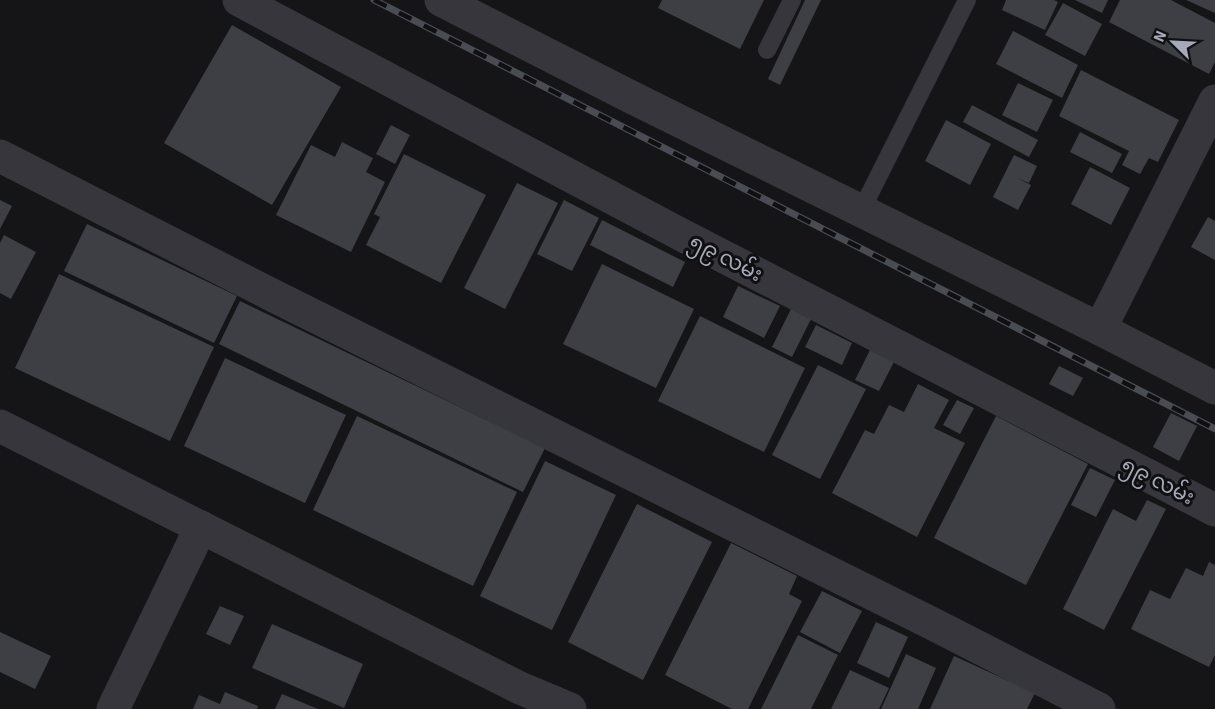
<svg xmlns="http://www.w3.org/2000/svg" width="1215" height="709" font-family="'Source Sans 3','Noto Sans Myanmar',sans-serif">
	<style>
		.building { fill: #3e3f44 }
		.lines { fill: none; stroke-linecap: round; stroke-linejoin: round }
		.service { stroke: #36363c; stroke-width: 18 }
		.minor { stroke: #36363c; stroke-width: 33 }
		.rail-casing { stroke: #4a4c54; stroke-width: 7 }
		.rail { stroke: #101012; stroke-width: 4.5; stroke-dasharray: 14; stroke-linecap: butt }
		.labels { text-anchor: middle; stroke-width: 6; stroke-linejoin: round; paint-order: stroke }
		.street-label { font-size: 21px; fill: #a5a9b8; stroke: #101012 }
	</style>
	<rect width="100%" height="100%" fill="#151517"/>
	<g class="building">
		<polygon points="662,0 764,0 740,49 658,8"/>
		<polygon points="805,0 821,0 780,85 768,79"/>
		<polygon points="1006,0 1054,0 1058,2 1045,30 1002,10"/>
		<polygon points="1075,0 1108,0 1102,13"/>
		<polygon points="1120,0 1171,0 1215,23 1215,62 1209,74 1109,22"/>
		<polygon points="1186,0 1215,0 1215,13"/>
		<polygon points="1063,3 1102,24 1085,56 1045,35"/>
		<polygon points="232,25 341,87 272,205 164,143"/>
		<polygon points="1013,31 1078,65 1062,98 996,64"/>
		<polygon points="1081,70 1179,120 1158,162 1149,158 1140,174 1122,165 1129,151 1059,116"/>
		<polygon points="1018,83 1053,100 1037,132 1002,115"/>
		<polygon points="972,105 1038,140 1029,157 963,122"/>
		<polygon points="946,120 991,144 970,185 925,161"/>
		<polygon points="391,125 410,135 395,164 376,154"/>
		<polygon points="1080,132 1122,154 1112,173 1070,152"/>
		<polygon points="342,142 373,158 366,172 385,182 351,252 276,215 311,145 335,157"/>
		<polygon points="404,154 486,195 441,283 366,245 380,217 374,214"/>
		<polygon points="1014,155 1037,166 1029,183 1017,178 1031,185 1018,210 993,197"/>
		<polygon points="1090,167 1130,188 1111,225 1071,204"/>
		<polygon points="517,183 558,203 505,309 464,288"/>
		<polygon points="0,200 12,206 0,229"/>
		<polygon points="564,200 599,218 572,271 537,254"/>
		<polygon points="1208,217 1215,221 1215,260 1191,247"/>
		<polygon points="602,220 685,262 673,287 590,245"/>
		<polygon points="87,224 237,296 214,343 64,271"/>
		<polygon points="4,235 36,252 11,299 0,293 0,243"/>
		<polygon points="602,264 694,309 656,388 563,344"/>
		<polygon points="59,274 214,347 170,441 15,368"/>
		<polygon points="738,286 780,306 764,338 723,317"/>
		<polygon points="240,301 545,448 523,492 219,344"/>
		<polygon points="792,307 812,317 792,357 772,347"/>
		<polygon points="700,316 805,368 764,452 658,401"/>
		<polygon points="816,325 852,343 842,365 805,347"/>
		<polygon points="873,344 897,356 879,391 855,380"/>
		<polygon points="225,358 346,415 305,503 184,446"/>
		<polygon points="818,365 866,389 820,479 772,455"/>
		<polygon points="1059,366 1083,378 1073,396 1049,384"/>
		<polygon points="918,384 949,400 934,428 965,443 917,537 832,493 865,430 874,434 889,405 904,412"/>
		<polygon points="957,400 974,408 960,434 943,425"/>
		<polygon points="1171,413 1197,426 1179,461 1153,447"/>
		<polygon points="357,416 517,492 473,586 313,510"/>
		<polygon points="996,416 1088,464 1026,585 934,538"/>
		<polygon points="545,461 616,495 552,630 480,596"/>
		<polygon points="1090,468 1115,480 1096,517 1071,505"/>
		<polygon points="1147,500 1166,509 1104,630 1063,609 1113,509 1136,521"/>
		<polygon points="637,504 712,542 643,680 568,642"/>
		<polygon points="731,543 797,576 789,594 802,601 748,709 732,709 665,675"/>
		<polygon points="1209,562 1215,565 1215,655 1209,667 1131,629 1150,590 1170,599 1186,568 1203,576"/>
		<polygon points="822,591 862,611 840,653 800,632"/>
		<polygon points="220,606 244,616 230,645 206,634"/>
		<polygon points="876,622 908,637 889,678 857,663"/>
		<polygon points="272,624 363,664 344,708 252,668"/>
		<polygon points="0,632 51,656 35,689 0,672"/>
		<polygon points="798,635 838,655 811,709 761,709"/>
		<polygon points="906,654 936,668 918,709 881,709"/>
		<polygon points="954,656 1035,693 1027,709 930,709"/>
		<polygon points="850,670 889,688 879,709 831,709"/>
		<polygon points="225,692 258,706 257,709 193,709 199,695 220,704"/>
		<polygon points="282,694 318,709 275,709"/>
	</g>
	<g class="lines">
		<g class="service">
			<polyline points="767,50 792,0"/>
			<polyline points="861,211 967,0"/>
		</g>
		<g class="minor">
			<polyline points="239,0 680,234 1215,510"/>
			<polyline points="441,0 629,96 1100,329 1215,388"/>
			<polyline points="0,156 272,295 933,624 1099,709"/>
			<polyline points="1100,329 1215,101"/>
			<polyline points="0,426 520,688 570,709"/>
			<polyline points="113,709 201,527"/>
		</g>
		<g class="rail-casing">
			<polyline id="rail" points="374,0 1215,429"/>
		</g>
		<use href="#rail" class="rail"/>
	</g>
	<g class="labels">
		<g class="street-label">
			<text transform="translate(726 258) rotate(27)" y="7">၅၉ လမ်း</text>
			<text transform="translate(1158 481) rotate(27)" y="7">၅၉ လမ်း</text>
		</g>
	</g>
	<g transform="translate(1173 42) rotate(294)" stroke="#101012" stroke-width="4.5" paint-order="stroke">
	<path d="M0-4.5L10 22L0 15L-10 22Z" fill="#a5a9b8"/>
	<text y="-9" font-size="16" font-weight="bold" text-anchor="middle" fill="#a5a9b8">N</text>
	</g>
</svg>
